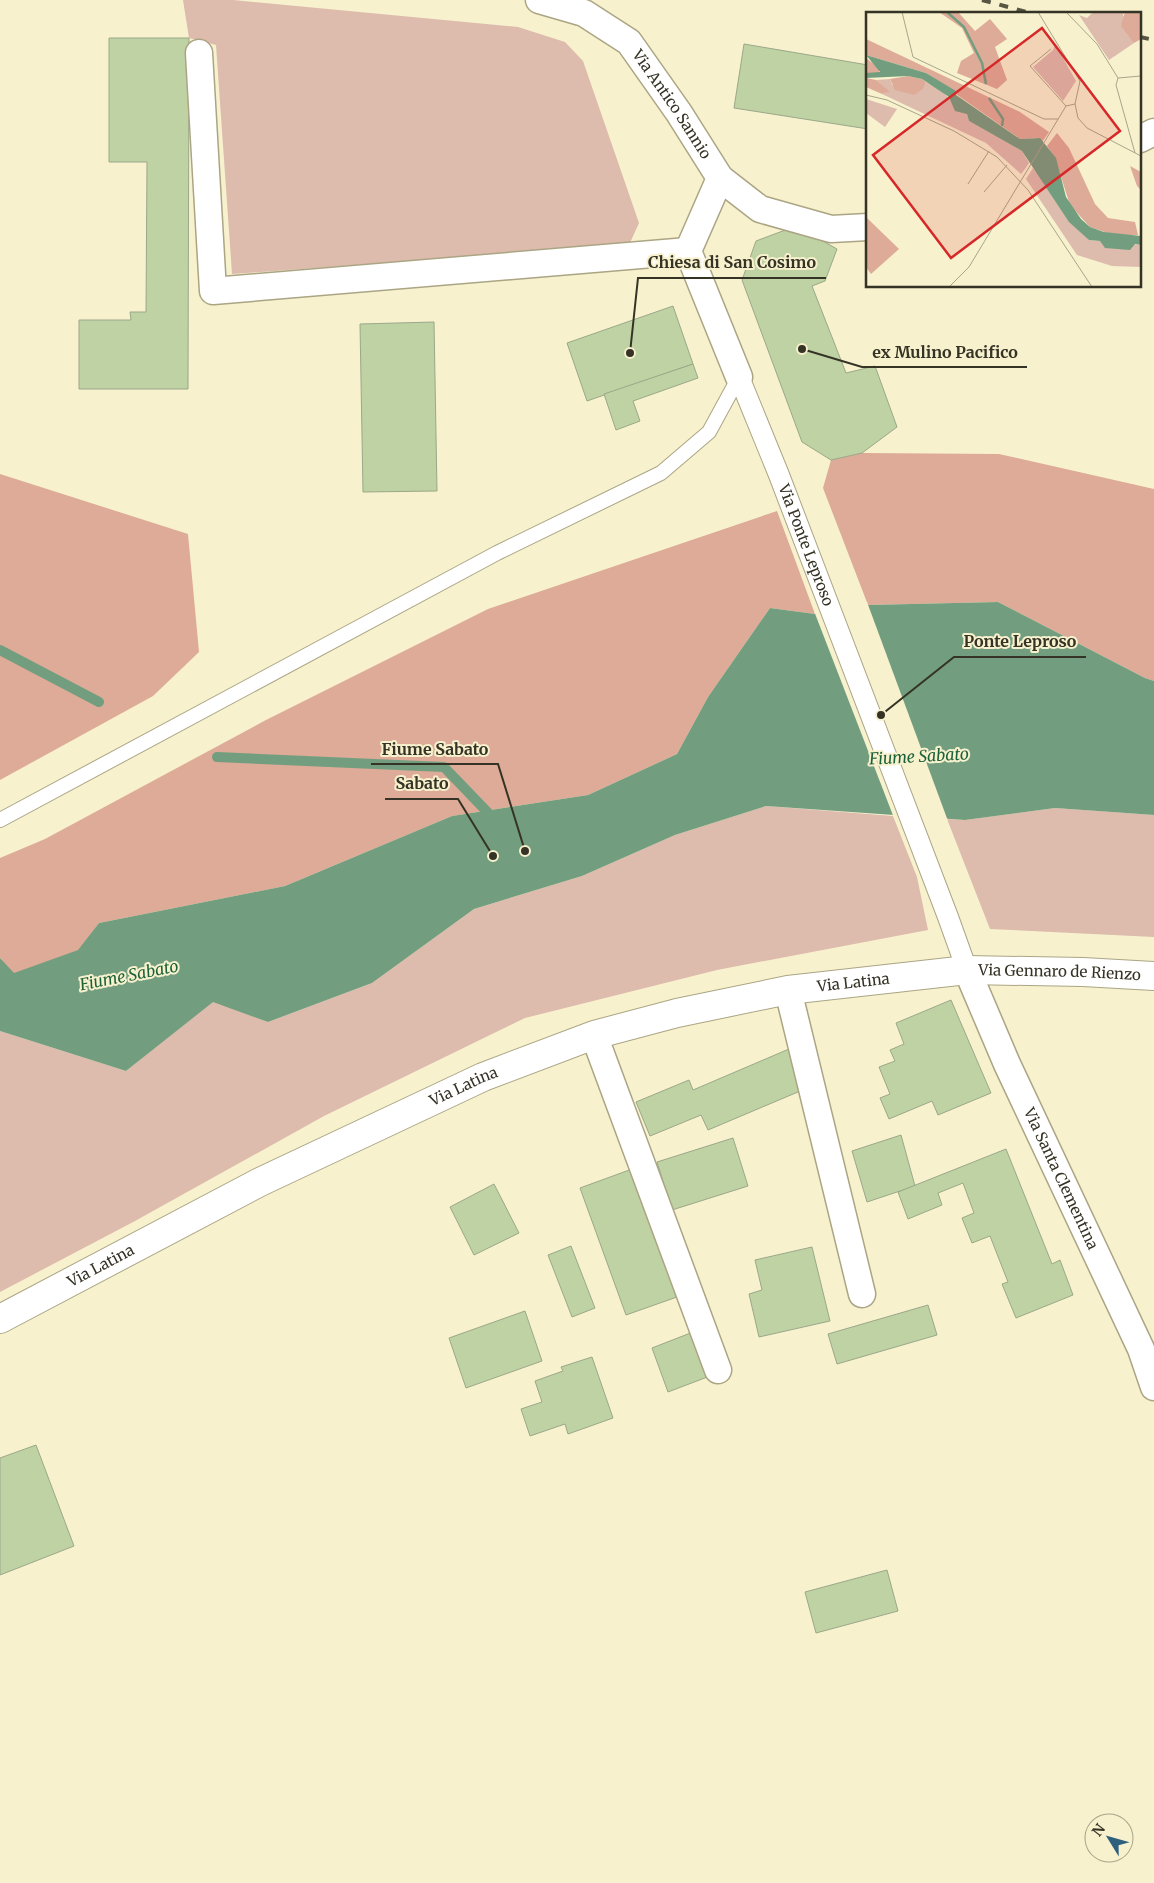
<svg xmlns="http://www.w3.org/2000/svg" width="1154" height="1883" font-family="Merriweather,serif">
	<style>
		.green { fill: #ddbbad }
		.forest { fill: #ddab97 }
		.water { fill: #729e7f }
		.pier { fill: #f7f1ce }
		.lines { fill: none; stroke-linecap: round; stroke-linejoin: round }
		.stream { stroke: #729e7f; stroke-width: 10 }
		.building { fill: #bed2a4; stroke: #9ba889 }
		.service-casing { stroke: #aba584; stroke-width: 16 }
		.pedestrian-casing { stroke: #aba584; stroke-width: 22 }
		.minor-casing { stroke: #aba584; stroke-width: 29 }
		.tertiary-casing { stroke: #aba584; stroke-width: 30 }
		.service { stroke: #fff; stroke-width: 14 }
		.pedestrian { stroke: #fff; stroke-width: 20 }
		.minor { stroke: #fff; stroke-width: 26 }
		.tertiary { stroke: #fff; stroke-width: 28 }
		.rail { stroke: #585543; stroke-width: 4; stroke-dasharray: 9 9; stroke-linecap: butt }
		.labels { text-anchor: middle; stroke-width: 4; stroke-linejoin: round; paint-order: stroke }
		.street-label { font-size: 15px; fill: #353325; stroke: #f7f1ce }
		.water-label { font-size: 16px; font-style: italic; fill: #1b6139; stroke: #f7f1ce }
		.inset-river { fill: none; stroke: #729e7f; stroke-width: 2.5 }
		.inset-road { fill: none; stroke: #a9a58a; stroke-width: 1 }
		.view { fill: #d62828; fill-opacity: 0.15; stroke: #d62828; stroke-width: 2.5 }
		.inset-edge { fill: none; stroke: #353325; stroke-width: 2.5 }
		.leader { fill: none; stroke: #353325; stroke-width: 2 }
		.callout-dot { fill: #353325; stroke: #f7f1ce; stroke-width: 2 }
		.callout-label { font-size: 16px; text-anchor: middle; font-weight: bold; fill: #353325; stroke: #f7f1ce; stroke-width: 4; stroke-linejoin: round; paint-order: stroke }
	</style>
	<rect width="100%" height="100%" fill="#f7f1ce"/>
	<g class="green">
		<polygon points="183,0 233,0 518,27 565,42 583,61 639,223 629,245 232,274 216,45 189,38"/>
		<polygon points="766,806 893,816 917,877 928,930 717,970 525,1018 324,1116 135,1221 0,1292 0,1031 126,1071 213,1001 268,1022 372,983 474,909 582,876 675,835"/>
		<polygon points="1055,808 1154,815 1154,937 990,929 947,819 965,820"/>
	</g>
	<g class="forest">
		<polygon points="862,453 999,454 1154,489 1154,681 1145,678 998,602 868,605 823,488 831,460"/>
		<polygon points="0,474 188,534 199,652 153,696 0,780"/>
		<polygon points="777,511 815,614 770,608 708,697 677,754 588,795 452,816 285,886 99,923 79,950 13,974 0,958 0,858 45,839 266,720 488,609"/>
	</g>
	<polygon class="water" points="998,602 1145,678 1154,681 1154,815 1055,808 965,820 766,806 675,835 582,876 474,909 372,983 268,1022 213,1002 126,1071 0,1031 0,958 14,973 78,950 99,923 285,886 452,816 588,795 677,754 708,697 770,608 815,614 868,605"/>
	<polygon class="pier" points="867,602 948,821 894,818 814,611"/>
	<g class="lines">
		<g class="stream">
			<polyline points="0,650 99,702"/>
			<polyline points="217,757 444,767 495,820"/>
		</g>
	</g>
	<g class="building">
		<polygon points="109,38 189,38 188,389 79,389 79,320 131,320 130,312 146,312 147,162 109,162"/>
		<polygon points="744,44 868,65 868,129 734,108"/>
		<polygon points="796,226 837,249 825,281 812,286 846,373 875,366 897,427 862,453 831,460 802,442 742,280 756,241"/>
		<polygon points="673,306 693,364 587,401 567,343"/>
		<polygon points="434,322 437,491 363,492 360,324"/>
		<polygon points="693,364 698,378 633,401 640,421 616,430 604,394"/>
		<polygon points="951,1000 991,1093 938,1115 932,1101 889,1119 880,1098 890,1094 879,1067 895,1061 890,1050 904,1044 896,1023"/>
		<polygon points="789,1049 805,1089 708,1130 701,1115 650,1136 636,1102 689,1080 693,1090"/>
		<polygon points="901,1135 915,1186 867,1202 852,1151"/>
		<polygon points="733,1138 748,1186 672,1210 657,1162"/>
		<polygon points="1006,1149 1052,1264 1060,1260 1073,1295 1016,1318 1002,1284 1008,1282 990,1236 972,1243 962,1218 974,1213 963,1183 938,1193 942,1205 908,1219 898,1192"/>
		<polygon points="632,1169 677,1297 626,1315 580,1188"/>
		<polygon points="494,1184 519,1233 474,1255 450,1207"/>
		<polygon points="571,1246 595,1308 572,1317 548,1255"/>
		<polygon points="812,1247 830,1321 759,1337 749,1294 762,1290 755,1260"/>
		<polygon points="928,1305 937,1335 837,1364 828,1334"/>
		<polygon points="525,1311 542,1361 466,1388 449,1338"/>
		<polygon points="693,1332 710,1376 668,1392 652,1348"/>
		<polygon points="592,1357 613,1418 568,1434 565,1424 530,1436 521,1409 542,1402 535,1381 563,1371 561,1367"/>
		<polygon points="36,1445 74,1546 0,1575 0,1458"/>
		<polygon points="887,1570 898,1611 816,1633 805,1592"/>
	</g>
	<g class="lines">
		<g class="service-casing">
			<polyline id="service" points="0,820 497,553 661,473 709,432 739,377"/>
		</g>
		<g class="pedestrian-casing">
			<g id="pedestrian">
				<path id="s1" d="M739 377 779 475 948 917 967 970"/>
			</g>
		</g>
		<g class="minor-casing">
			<g id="minor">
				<path id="s2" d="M539 0 584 13 629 42 679 113 720 178 760 209 831 229 868 227"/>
				<polyline points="199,53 213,291 688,251"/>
				<polyline points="1140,139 1154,132"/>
				<polyline points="720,178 688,251 739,377"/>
				<path id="s3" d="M967 970 1007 1064 1141 1349 1154 1387"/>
				<polyline points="788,990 862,1294"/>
				<polyline points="594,1035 718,1370"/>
			</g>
		</g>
		<g class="tertiary-casing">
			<g id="tertiary">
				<path id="s4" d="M0 1319 260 1182 483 1077 594 1035 677 1013 788 990 967 970 1083 972 1154 976"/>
			</g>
		</g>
		<use href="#service" class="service"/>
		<use href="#pedestrian" class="pedestrian"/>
		<use href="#minor" class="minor"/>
		<use href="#tertiary" class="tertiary"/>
		<g class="rail">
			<polyline points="982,0 1034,14"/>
			<polyline points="1140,37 1154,40"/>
		</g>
	</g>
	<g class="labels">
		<g class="street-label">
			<text dy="5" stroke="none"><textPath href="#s2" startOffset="176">Via Antico Sannio</textPath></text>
			<text dy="5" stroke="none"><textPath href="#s1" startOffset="181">Via Ponte Leproso</textPath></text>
			<text dy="5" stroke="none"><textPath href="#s4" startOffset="1131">Via Gennaro de Rienzo</textPath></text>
			<text dy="5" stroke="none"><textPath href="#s4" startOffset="924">Via Latina</textPath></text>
			<text dy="5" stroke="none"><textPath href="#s4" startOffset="519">Via Latina</textPath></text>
			<text dy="5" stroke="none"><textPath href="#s3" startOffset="229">Via Santa Clementina</textPath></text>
			<text dy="5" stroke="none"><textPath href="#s4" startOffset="114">Via Latina</textPath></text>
		</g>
		<g class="water-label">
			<text transform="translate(919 756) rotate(-3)" y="6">Fiume Sabato</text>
			<text transform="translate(129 975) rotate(-11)" y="6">Fiume Sabato</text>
		</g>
	</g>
	<g transform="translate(866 12)">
		<rect width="275" height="275" fill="#f7f1ce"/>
		<path d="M227 0H259L257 3 268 31 243 48 213 3 221 6ZM189 32 210 69 197 89 167 55 187 38ZM24 67 26 73 51 78 58 76 60 70 73 77 101 102 103 109 156 139 163 151 159 157 155 162 120 131 16 82 23 80 10 68ZM0 87 31 97 19 115 0 101ZM167 156 223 228 275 233V255L246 254 211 243 160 167Z" fill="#ddbbad"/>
		<path d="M73 0H92L109 19 124 7 141 27 129 35 141 68 131 77 91 61 95 49 108 41 96 16ZM259 0H275V27L268 31 255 14ZM0 27 154 100 183 120 176 130 173 126 154 127 60 61 0 43ZM0 46 13 56V62L0 61ZM42 64 56 67 60 70 58 76 48 83 29 78 24 67ZM0 66 10 68 24 80 16 82 0 75ZM191 121 203 136 229 192 242 206 269 210 272 223 251 224 224 215 204 193 189 146 181 134ZM264 154 275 160V178L271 174ZM0 205 33 237 5 262 0 255Z" fill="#ddab97"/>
		<path d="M0 43 60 61 90 79V83L154 127 174 126 190 146 200 185 215 207 224 215 238 220 275 224V233L269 232 264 238 239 236 234 229 223 228 203 210 156 139 103 109 101 102 89 99 83 85 56 67 42 64 0 66V61L14 60Z" fill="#729e7f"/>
		<path class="inset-river" d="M81 0 98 15 116 51 120 72M123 86 137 107 136 114"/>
		<path class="inset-road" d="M36 0 47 45 178 107H192M172 0 214 69 209 92 212 106 221 116 275 144M200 0 231 32 252 66M185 37 164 54 200 94M252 66 250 73 269 141M252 66 275 64M0 83 21 88 88 119 131 145 162 178 226 275M102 172 123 139M118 180 141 153M83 275 103 255 200 94 209 92"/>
		<path class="view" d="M176 16 254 119 85 246 7 143Z"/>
		<rect width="275" height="275" class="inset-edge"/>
	</g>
	<path class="leader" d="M630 353L638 278H826M802 349L862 367H1027M881 715L954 657H1086M525 851L498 764H371M493 856L458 799H385"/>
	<g class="callout-dot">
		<circle cx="630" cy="353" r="5"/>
		<circle cx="802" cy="349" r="5"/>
		<circle cx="881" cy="715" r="5"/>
		<circle cx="525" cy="851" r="5"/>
		<circle cx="493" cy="856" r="5"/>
	</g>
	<g class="callout-label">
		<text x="732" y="268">Chiesa di San Cosimo</text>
		<text x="945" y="358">ex Mulino Pacifico</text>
		<text x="1020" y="647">Ponte Leproso</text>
		<text x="435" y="755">Fiume Sabato</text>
		<text x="422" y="789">Sabato</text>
	</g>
	<g transform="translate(1109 1838) rotate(307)"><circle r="24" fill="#f7f1ce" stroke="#a9a58a"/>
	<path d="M0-4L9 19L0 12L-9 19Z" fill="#2e607d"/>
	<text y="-8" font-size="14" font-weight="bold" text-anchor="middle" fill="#353325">N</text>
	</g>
</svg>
